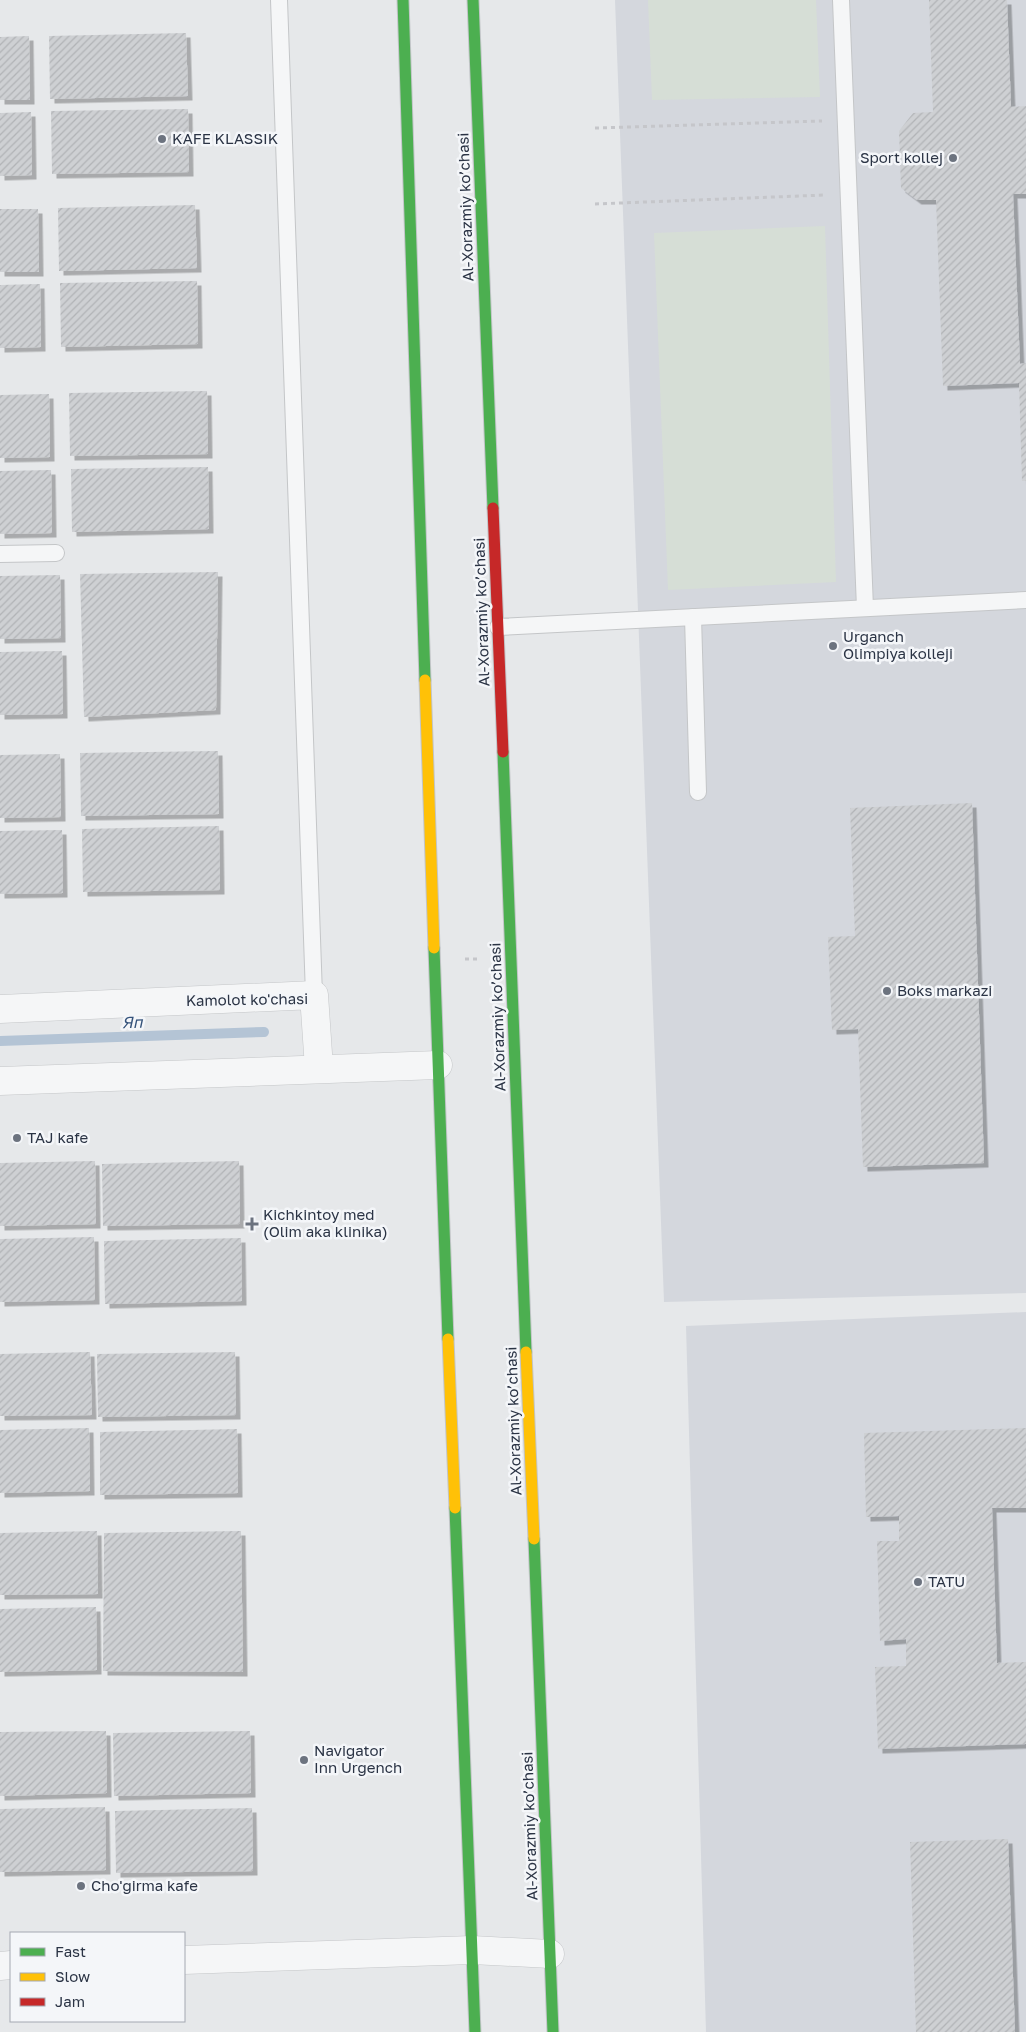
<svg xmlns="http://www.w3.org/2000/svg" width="1026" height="2032" font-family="'Golos Text',sans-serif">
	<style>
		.built { fill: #d4d7dd }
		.green { fill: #d6ded6 }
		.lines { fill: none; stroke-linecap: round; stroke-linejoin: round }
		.stream { stroke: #b4c4d5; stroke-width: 10 }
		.building { fill: url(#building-hatch); filter: url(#shadow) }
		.lane-casing { stroke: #c4c6c8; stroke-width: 18 }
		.street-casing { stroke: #c4c6c8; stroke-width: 29 }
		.fast-casing { stroke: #c2c5c8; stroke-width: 13 }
		.slow-casing { stroke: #c2c5c8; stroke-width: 13 }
		.jam-casing { stroke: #c2c5c8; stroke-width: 13 }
		.path { stroke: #c5c6ca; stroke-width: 3; stroke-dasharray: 4 4; stroke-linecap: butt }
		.lane { stroke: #f5f6f7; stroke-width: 16 }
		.street { stroke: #f5f6f7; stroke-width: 28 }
		.fast { stroke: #4caf50; stroke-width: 11 }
		.slow { stroke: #ffc107; stroke-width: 11 }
		.jam { stroke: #c62828; stroke-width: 11 }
		.poi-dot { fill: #6c737f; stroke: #f4f6f9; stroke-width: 2 }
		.labels { text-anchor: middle; stroke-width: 5; stroke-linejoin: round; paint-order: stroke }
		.poi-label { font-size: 15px; fill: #2b3445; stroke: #f4f6f9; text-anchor: start }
		.street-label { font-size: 15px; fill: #2b3445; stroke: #f4f6f9 }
		.water-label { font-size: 16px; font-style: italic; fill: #34527a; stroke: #f4f6f9 }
	</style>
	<defs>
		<pattern id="building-hatch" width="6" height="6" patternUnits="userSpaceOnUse" patternTransform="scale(1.25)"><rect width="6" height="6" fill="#ced0d3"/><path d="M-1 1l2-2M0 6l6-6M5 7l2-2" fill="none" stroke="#b1b3b6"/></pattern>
		<filter id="shadow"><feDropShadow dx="4.5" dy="4.5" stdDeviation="0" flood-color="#0004"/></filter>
	</defs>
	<rect width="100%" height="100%" fill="#e6e8ea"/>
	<g class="built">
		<polygon points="615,0 1026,0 1026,1293 664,1302"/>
		<polygon points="1026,1312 1026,2032 706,2032 686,1326"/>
	</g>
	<g class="green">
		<polygon points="648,0 816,0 820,97 652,100"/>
		<polygon points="825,226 836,582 668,590 654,233"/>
	</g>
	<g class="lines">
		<polyline class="stream" points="0,1041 264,1032"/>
	</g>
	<g class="building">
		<polygon points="929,0 1007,0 1011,107 1026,106 1026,194 1013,194 1020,364 1026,363 1026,481 1022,481 1019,383 943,386 936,200 917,200 901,188 899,131 913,113 933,112"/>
		<polygon points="186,33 188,96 50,99 49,36"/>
		<polygon points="29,36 30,100 0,100 0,37"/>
		<polygon points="188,109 189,172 52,174 51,111"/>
		<polygon points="31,112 32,175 0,176 0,113"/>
		<polygon points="195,205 197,268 59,271 58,208"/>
		<polygon points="0,209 38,209 39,272 0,272"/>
		<polygon points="197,281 198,344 61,347 60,283"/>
		<polygon points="40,284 41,347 0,348 0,285"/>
		<polygon points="207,391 208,454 70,456 69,393"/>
		<polygon points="49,394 50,457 0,458 0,395"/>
		<polygon points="208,467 209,529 72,532 71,469"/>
		<polygon points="51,470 52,533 0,534 0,471"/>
		<polygon points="218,572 216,710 84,717 80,574"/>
		<polygon points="60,575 61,638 0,639 0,576"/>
		<polygon points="62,651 63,714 0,715 0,652"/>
		<polygon points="218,751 219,814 81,816 80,753"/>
		<polygon points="60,754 61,817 0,818 0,755"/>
		<polygon points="972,803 984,1163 863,1167 858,1029 832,1030 828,937 855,936 850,808"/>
		<polygon points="219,826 220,890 83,892 82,829"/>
		<polygon points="62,830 63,893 0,894 0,831"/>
		<polygon points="95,1161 96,1224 0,1226 0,1163"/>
		<polygon points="239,1161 240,1224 103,1226 102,1164"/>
		<polygon points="94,1237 95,1300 0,1302 0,1239"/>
		<polygon points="241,1238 242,1301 105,1304 104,1241"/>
		<polygon points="90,1352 92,1415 0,1416 0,1354"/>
		<polygon points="235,1352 236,1415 98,1417 97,1354"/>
		<polygon points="89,1428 90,1491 0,1493 0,1430"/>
		<polygon points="1026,1428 1026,1508 992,1508 997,1663 1026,1662 1026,1744 878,1749 875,1667 906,1666 906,1639 880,1641 877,1541 899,1541 899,1516 866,1517 864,1433"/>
		<polygon points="237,1429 238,1493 100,1495 100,1432"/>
		<polygon points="97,1531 98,1594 0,1595 0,1533"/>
		<polygon points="241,1531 243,1672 103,1671 104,1533"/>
		<polygon points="96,1607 97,1670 0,1672 0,1609"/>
		<polygon points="106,1731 107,1793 0,1796 0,1732"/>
		<polygon points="250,1731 251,1793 114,1796 113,1733"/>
		<polygon points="105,1807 106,1870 0,1872 0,1809"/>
		<polygon points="252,1808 253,1871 116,1873 115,1811"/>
		<polygon points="1008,1839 1015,2032 916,2032 910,1842"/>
	</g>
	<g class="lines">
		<g class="lane-casing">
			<g id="lane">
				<polyline points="279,0 314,995"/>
				<polyline points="841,0 865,608"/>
				<polyline points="0,554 56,553"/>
				<polyline points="693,617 698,792"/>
				<polyline points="498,627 1026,600"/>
			</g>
		</g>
		<g class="street-casing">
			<g id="street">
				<polyline points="0,1009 314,995 319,1068"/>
				<polyline points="0,1081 438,1065"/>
				<polyline points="184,1960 472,1950 550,1954"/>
				<polyline points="0,1966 11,1965"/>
			</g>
		</g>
		<g class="fast-casing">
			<g id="fast">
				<polyline points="403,0 425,680"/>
				<polyline points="473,0 493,508"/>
				<polyline points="503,752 526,1352"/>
				<polyline points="434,948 448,1339"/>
				<polyline points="455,1508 475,2032"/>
				<polyline points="534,1539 553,2032"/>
			</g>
		</g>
		<g class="slow-casing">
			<g id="slow">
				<polyline points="425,680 434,948"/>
				<polyline points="448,1339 455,1508"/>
				<polyline points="526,1352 534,1539"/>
			</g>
		</g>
		<g class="jam-casing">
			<polyline id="jam" points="493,508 503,752"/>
		</g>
		<g class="path">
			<polyline points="595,128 822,121"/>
			<polyline points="595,204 825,195"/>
			<polyline points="465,959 481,959"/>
		</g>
		<use href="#lane" class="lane"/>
		<use href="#street" class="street"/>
		<use href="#fast" class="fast"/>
		<use href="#slow" class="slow"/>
		<use href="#jam" class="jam"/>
	</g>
	<g class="poi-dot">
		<circle cx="162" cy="139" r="5"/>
		<circle cx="953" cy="158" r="5"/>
		<circle cx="833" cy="646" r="5"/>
		<circle cx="887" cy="991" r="5"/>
		<circle cx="17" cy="1138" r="5"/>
		<path d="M249.5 1216.5h5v5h5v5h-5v5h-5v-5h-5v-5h5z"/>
		<circle cx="918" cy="1582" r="5"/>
		<circle cx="304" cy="1760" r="5"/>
		<circle cx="81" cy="1886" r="5"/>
	</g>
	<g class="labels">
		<g class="poi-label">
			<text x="172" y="144">KAFE KLASSIK</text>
			<text x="943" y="163" text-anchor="end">Sport kollej</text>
			<text x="843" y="642">Urganch<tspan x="843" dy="17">Olimpiya kolleji</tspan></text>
			<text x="897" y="996">Boks markazi</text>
			<text x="27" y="1143">TAJ kafe</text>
			<text x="263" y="1220">Kichkintoy med<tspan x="263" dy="17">(Olim aka klinika)</tspan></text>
			<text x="928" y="1587">TATU</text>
			<text x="314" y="1756">Navigator<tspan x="314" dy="17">Inn Urgench</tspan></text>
			<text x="91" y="1891">Cho'girma kafe</text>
		</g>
		<g class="street-label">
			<text transform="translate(466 207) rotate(-92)" y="5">Al-Xorazmiy ko’chasi</text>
			<text transform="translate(482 612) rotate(-92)" y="5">Al-Xorazmiy ko’chasi</text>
			<text transform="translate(247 1000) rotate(-1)" y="5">Kamolot ko'chasi</text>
			<text transform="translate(498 1017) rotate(-92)" y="5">Al-Xorazmiy ko’chasi</text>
			<text transform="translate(514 1421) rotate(-92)" y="5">Al-Xorazmiy ko’chasi</text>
			<text transform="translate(530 1826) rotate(-92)" y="5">Al-Xorazmiy ko’chasi</text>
		</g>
		<g class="water-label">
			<text transform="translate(132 1022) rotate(-2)" y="6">Яп</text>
		</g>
	</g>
	<rect x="10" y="1932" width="175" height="90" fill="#f4f6f9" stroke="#a4a8b1"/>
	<rect x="20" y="1948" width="25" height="8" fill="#4caf50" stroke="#a4a8b1"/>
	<text x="55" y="1957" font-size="15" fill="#2b3445">Fast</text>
	<rect x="20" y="1973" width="25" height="8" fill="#ffc107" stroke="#a4a8b1"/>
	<text x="55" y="1982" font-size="15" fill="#2b3445">Slow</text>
	<rect x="20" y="1998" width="25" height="8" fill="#c62828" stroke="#a4a8b1"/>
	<text x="55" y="2007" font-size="15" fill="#2b3445">Jam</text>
</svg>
